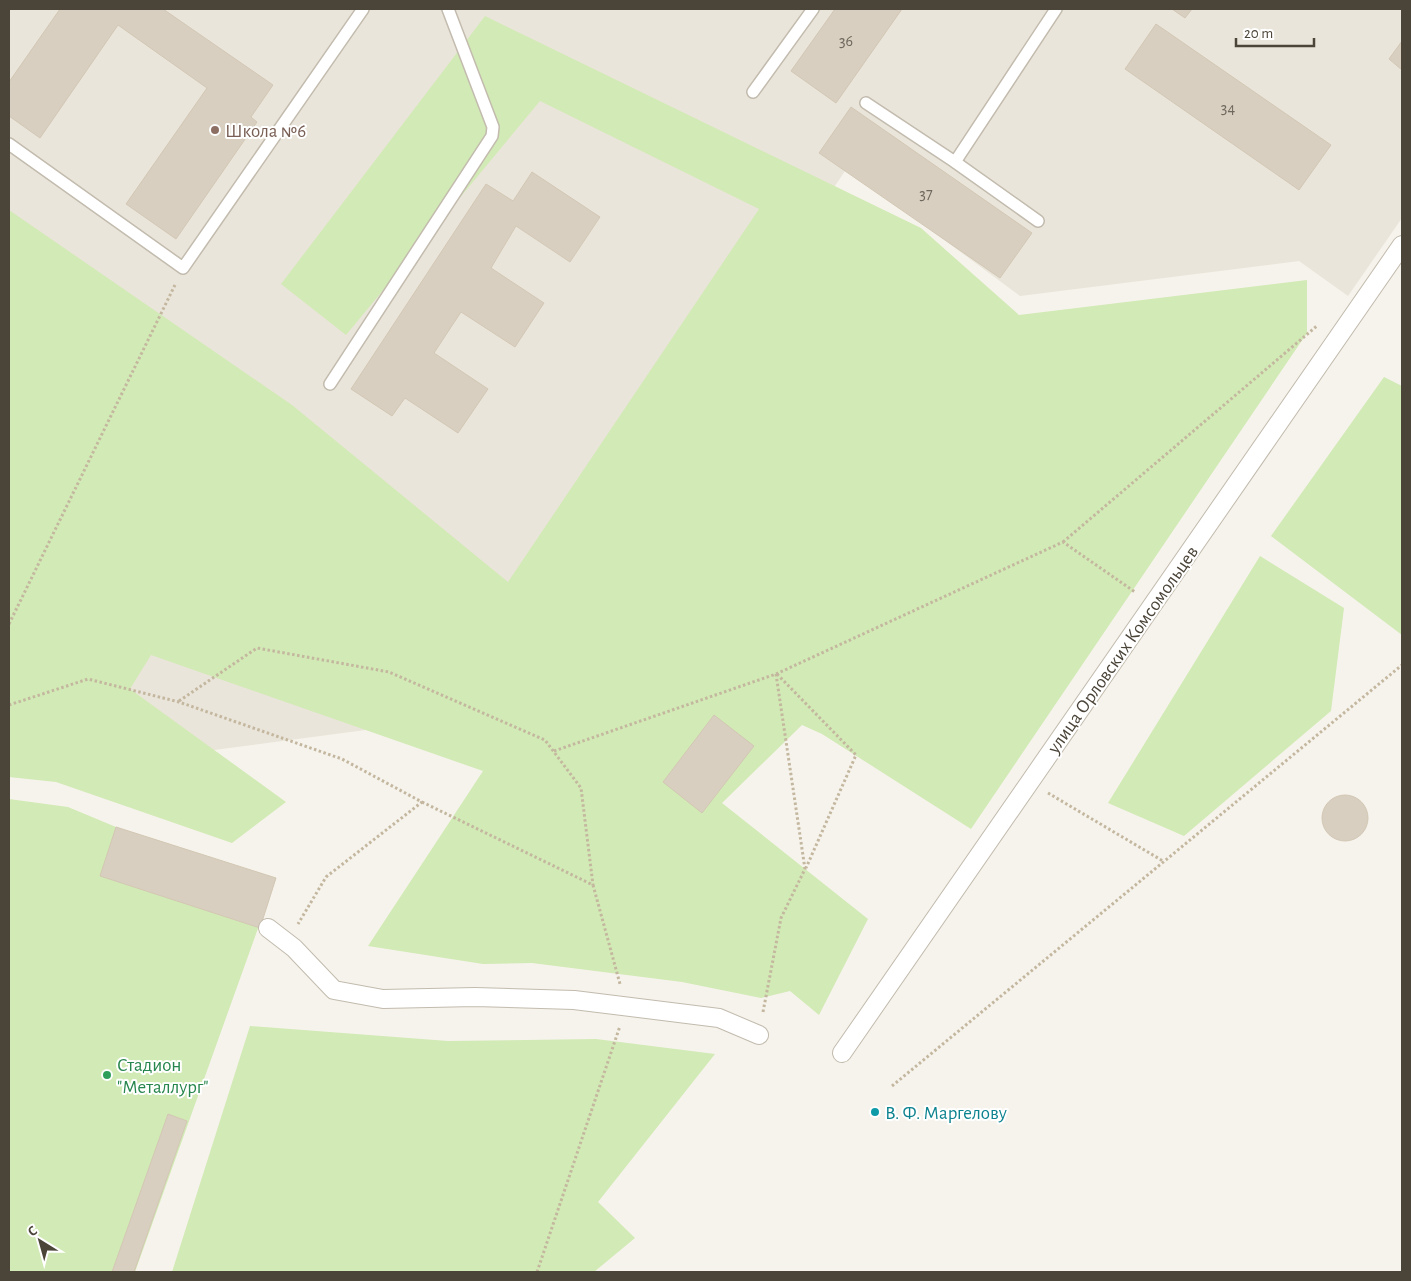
<svg xmlns="http://www.w3.org/2000/svg" width="1411" height="1281" font-family="'Alegreya Sans',sans-serif">
	<style>
		.residential { fill: #eae5da }
		.green { fill: #d2eab5 }
		.building { fill: #d8cfc1; stroke: #d3c7b4 }
		.lines { fill: none; stroke-linecap: round; stroke-linejoin: round }
		.service-casing { stroke: #c2bbae; stroke-width: 14 }
		.pedestrian-casing { stroke: #c2bbae; stroke-width: 20 }
		.path { stroke: #c4b79f; stroke-width: 3; stroke-dasharray: 2.5 2.5; stroke-linecap: butt }
		.service { stroke: #fff; stroke-width: 11 }
		.pedestrian { stroke: #fff; stroke-width: 18 }
		.education-dot { fill: #8d6e63; stroke: #fff; stroke-width: 2 }
		.leisure-dot { fill: #2e9e5b; stroke: #fff; stroke-width: 2 }
		.culture-dot { fill: #0f9aa8; stroke: #fff; stroke-width: 2 }
		.labels { text-anchor: middle; stroke-width: 4; stroke-linejoin: round; paint-order: stroke }
		.number-label { font-size: 16px; fill: #6e675b }
		.education-label { font-size: 19px; fill: #785e54; stroke: #fff; text-anchor: start }
		.street-label { font-size: 19px; fill: #4b4439; stroke: #fff }
		.leisure-label { font-size: 19px; fill: #27864d; stroke: #fff; text-anchor: start }
		.culture-label { font-size: 19px; fill: #0d838f; stroke: #fff; text-anchor: start }
	</style>
	<rect width="100%" height="100%" fill="#f6f3ec"/>
	<polygon class="residential" points="9,9 1402,9 1402,218 1348,296 1299,261 1020,296 847,168 479,715 9,777"/>
	<g class="green">
		<polygon points="485,16 921,228 1019,315 1307,280 1307,333 971,829 822,734 802,725 722,803 868,919 819,1015 790,991 761,998 682,982 532,963 483,964 368,946 483,771 151,655 130,689 286,802 232,843 56,782 9,777 9,210 292,405 508,582 759,209 540,101 346,335 281,284"/>
		<polygon points="1384,377 1402,386 1402,635 1271,536"/>
		<polygon points="1260,556 1344,608 1331,711 1184,836 1108,803"/>
		<polygon points="9,799 68,807 116,827 276,878 135,1272 9,1272"/>
		<polygon points="250,1026 448,1041 596,1039 715,1054 598,1202 635,1238 594,1272 172,1272"/>
	</g>
	<g class="building">
		<polygon points="60,9 163,9 273,85 251,117 257,122 176,239 126,204 207,88 118,25 40,138 9,116 9,82"/>
		<polygon points="835,9 902,9 836,103 791,71"/>
		<polygon points="1172,9 1192,9 1185,18"/>
		<polygon points="1156,24 1331,145 1299,190 1125,69"/>
		<polygon points="1402,41 1402,70 1389,59"/>
		<polygon points="851,107 1032,233 1000,278 819,153"/>
		<polygon points="532,172 600,217 570,262 516,226 491,268 544,303 515,347 461,312 434,353 488,389 458,433 405,398 392,416 351,389 486,184 513,201"/>
		<polygon points="714,715 754,746 702,813 663,782"/>
		<circle cx="1345" cy="818" r="23"/>
		<polygon points="116,827 276,878 260,928 100,876"/>
		<polygon points="168,1114 187,1121 134,1272 112,1272"/>
	</g>
	<g class="lines">
		<g class="service-casing">
			<g id="service">
				<polyline points="753,92 813,9"/>
				<polyline points="866,103 955,162 1038,221"/>
				<polyline points="9,144 183,268 363,9"/>
				<polyline points="955,162 1056,9"/>
				<polyline points="330,384 492,136 493,127 448,9"/>
			</g>
		</g>
		<g class="pedestrian-casing">
			<g id="pedestrian">
				<polyline points="268,928 294,948 334,990 383,999 475,997 574,1000 719,1018 759,1035"/>
				<polyline points="842,1053 1402,245"/>
			</g>
		</g>
		<g class="path">
			<polyline points="1063,542 1318,325"/>
			<polyline points="9,624 175,285"/>
			<polyline points="777,674 856,755 806,868"/>
			<polyline points="179,701 257,648 389,672 545,740 581,788 593,885"/>
			<polyline points="9,705 88,679 179,702 342,759 422,802 326,877 298,924"/>
			<polyline points="554,751 776,674 1063,542 1135,592"/>
			<polyline points="1048,793 1163,861"/>
			<polyline points="422,802 593,885 620,984"/>
			<polyline points="763,1012 781,918 805,869 776,674"/>
			<polyline points="892,1086 1402,665"/>
			<polyline points="537,1272 620,1026"/>
		</g>
		<use href="#service" class="service"/>
		<use href="#pedestrian" class="pedestrian"/>
	</g>
	<circle class="education-dot" cx="215" cy="130" r="5"/>
	<circle class="leisure-dot" cx="107" cy="1075" r="5"/>
	<circle class="culture-dot" cx="875" cy="1112" r="5"/>
	<g class="labels">
		<g class="number-label">
			<text x="846" y="46">36</text>
			<text x="1228" y="113">34</text>
			<text x="926" y="199">37</text>
		</g>
		<g class="education-label">
			<text x="225" y="137">Школа №6</text>
		</g>
		<g class="street-label">
			<text transform="translate(1122 649) rotate(-55)" y="7">улица Орловских Комсомольцев</text>
		</g>
		<g class="leisure-label">
			<text x="117" y="1071">Стадион<tspan x="117" dy="22">"Металлург"</tspan></text>
		</g>
		<g class="culture-label">
			<text x="885" y="1119">В. Ф. Маргелову</text>
		</g>
	</g>
	<rect width="1411" height="1281" fill="none" stroke="#4b4439" stroke-width="20"/>
	<g transform="translate(40 1241) rotate(323)" stroke="#ffffff" stroke-width="4" paint-order="stroke">
	<path d="M0-4L9 19L0 12L-9 19Z" fill="#4b4439"/>
	<text y="-8" font-size="14" font-weight="bold" text-anchor="middle" fill="#4b4439">С</text>
	</g>
	<path d="M1236 38v8h78v-8" fill="none" stroke="#4b4439" stroke-width="2.5"/>
	<text x="1244" y="38" font-size="15" fill="#4b4439" stroke="#ffffff" stroke-width="4" paint-order="stroke">20 m</text>
</svg>
